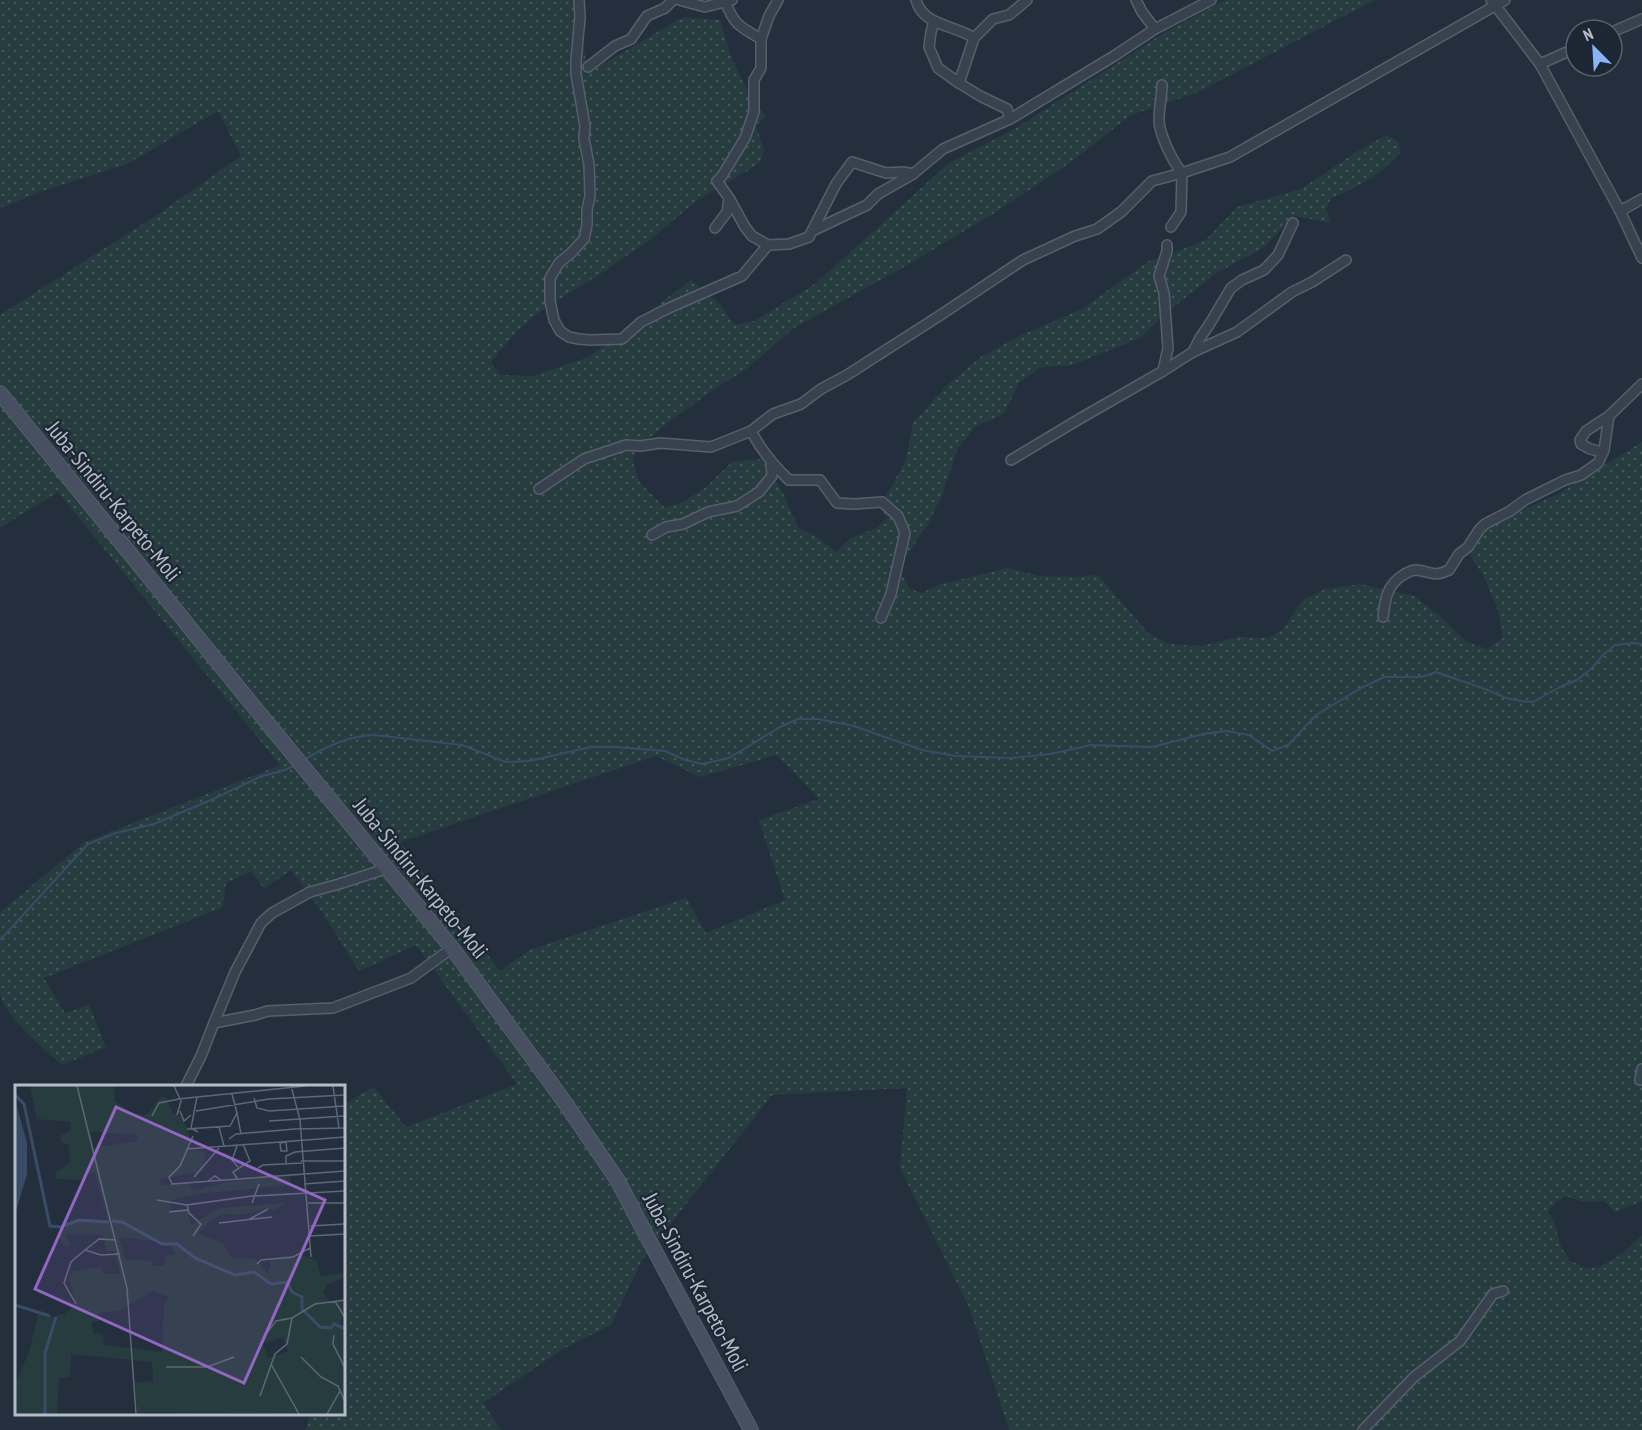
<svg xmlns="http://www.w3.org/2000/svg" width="1642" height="1430" font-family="'PT Sans Narrow',sans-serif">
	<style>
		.grass { fill: url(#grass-dots); fill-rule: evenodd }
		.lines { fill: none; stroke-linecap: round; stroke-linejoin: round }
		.stream { stroke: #394c67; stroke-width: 2 }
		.street-casing { stroke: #565f6c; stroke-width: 12 }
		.secondary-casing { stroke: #565f6c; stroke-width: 16 }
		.street { stroke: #38414e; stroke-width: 9 }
		.secondary { stroke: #465061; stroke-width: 14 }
		.labels { text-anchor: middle; stroke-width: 4.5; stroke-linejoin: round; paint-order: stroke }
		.street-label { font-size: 22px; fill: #b4bcc9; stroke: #1d2633 }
		.inset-river { fill: none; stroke: #394c67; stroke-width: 3 }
		.inset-road { fill: none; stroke: #5e6776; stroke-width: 1.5 }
		.view { fill: #9266c3; fill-opacity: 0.15; stroke: #9266c3; stroke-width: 3 }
		.inset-edge { fill: none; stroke: #b4bcc9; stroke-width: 3 }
	</style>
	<defs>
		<pattern id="grass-dots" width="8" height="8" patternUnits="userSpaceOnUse" patternTransform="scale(1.5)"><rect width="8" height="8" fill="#263c3f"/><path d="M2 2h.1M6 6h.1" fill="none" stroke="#435659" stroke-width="1.8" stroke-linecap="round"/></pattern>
	</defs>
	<rect width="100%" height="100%" fill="#242f3e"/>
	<path class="grass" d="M0 0H583L586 23 582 38 588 73 683 17 720 20 730 54 746 88 765 116 756 126 764 150 760 163 695 202 651 239 603 272 539 312 518 330 491 362 500 375 533 376 589 357 691 280 721 305 734 325 754 321 815 284 949 163 1016 128 1164 33 1225 0H1375L1196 93 1131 115 1068 164 996 212 904 267 794 328 745 370 713 390 673 419 636 449 633 462 640 483 665 508 683 502 705 488 732 462 761 459 781 489 798 527 820 539 836 552 850 538 876 528 887 518 879 505 889 491 906 460 913 423 945 387 981 357 1015 338 1082 309 1149 261 1176 252 1207 239 1237 207 1301 189 1358 151 1386 135 1399 142 1400 153C1382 174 1356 188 1331 198L1326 209 1331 223 1295 216 1263 248 1215 274 1166 313 1140 338 1072 365 1041 367 1019 383 1004 414 976 426 958 448 942 495 928 524 904 559 901 573 910 589 922 593 938 585 1008 568 1039 576 1072 577 1098 575 1148 633 1169 644 1202 646 1238 637 1269 638 1283 629 1303 600 1325 589 1361 584 1414 596 1442 618 1467 642 1487 649 1503 638 1498 610 1483 575 1466 549 1475 531 1556 495 1642 442V1201L1615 1212 1604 1201 1584 1202 1565 1196 1555 1203 1548 1212 1554 1221 1561 1247 1570 1261 1587 1268 1600 1267 1623 1253 1642 1235V1430H1009L970 1309 900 1168 907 1088 772 1095 642 1260 611 1325 563 1349 483 1403 501 1430H306L310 1414H344V1104L374 1087 406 1127 517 1084 416 945 359 971 322 912 291 870 264 889 251 871 226 883 223 907 44 978 65 1013 89 1005 106 1047 62 1065C42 1047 8 1020 0 994V912L85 842 280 765 58 492 0 528V315L157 215 241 156 218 111 127 164 43 191 0 208ZM777 755 819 799 759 820 785 900 706 933 686 898 529 950 500 971 400 842 656 756 700 777Z"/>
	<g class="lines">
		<g class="stream">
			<path d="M304 760C326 746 348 736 374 735L462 745 506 762 529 761 591 747H616L665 751 685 760 702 764 729 758 780 727 798 719H818L854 726 922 750 956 756 1010 758 1051 754 1091 745 1152 747 1203 734 1226 731 1249 735 1272 751 1288 745 1316 715 1361 688 1384 677H1421L1436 672 1485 689 1506 698 1521 701 1533 702 1560 687 1577 680 1591 669 1602 656 1615 645 1634 643 1642 644"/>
			<polyline points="0,940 88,844 116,833 154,824 211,800 262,776 282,771 296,765"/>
		</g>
		<g class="street-casing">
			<g id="street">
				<polyline points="579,0 580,17 576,61 576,74 585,126 584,139 589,164 590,196 587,210 587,225 584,239 571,253 559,263 550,278 550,301 554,320 560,331 569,337 579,339 590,340 622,339 641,322 669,308 742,276 768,245 789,244 809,237 812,231 867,205 878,194 913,174 943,149 1010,119 1114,56 1155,29 1211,0"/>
				<polyline points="679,0 705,7 732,0"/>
				<path d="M916 0C923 26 955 25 974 38"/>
				<polyline points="1136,0 1142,12 1155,29"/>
				<polyline points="1491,0 1540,64 1620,211 1642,258"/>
				<path d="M725 1C734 25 740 27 761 39"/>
				<polyline points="934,21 931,32 929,47 938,68 959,83"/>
				<polyline points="1612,32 1642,19"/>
				<polyline points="1540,64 1576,48"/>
				<polyline points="588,67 615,46 631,39 647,16 665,8 673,0"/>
				<path d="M1162 85C1162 97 1159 108 1159 120 1159 134 1173 162 1182 173L1181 212 1171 227"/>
				<polyline points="1010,119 1007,109 980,96 959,83 974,38 993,19 1009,15 1027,0"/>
				<polyline points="729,198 745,227 752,236 768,245"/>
				<polyline points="1620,211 1642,199"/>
				<polyline points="715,228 727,212 729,198 717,181 722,176 745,138 754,112 754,80 761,68 761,39 769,16 778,0"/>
				<polyline points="812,231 836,184 852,162 886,173 903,172 913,174"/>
				<polyline points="1193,352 1200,338 1209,325 1231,288 1242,280 1264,270 1278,255 1293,223"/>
				<polyline points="1163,371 1168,348 1164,293 1159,276 1167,251 1167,245"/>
				<polyline points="1603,452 1590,449 1581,444 1580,440 1586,431 1609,416"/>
				<polyline points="1011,460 1081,418 1163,371 1193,352 1237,332 1292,292 1312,282 1346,260"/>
				<polyline points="539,489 584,459 626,445 641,446 660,443 711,447 751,431"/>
				<polyline points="652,535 666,527 683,524 708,512 737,506 759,492 772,476 771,462"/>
				<path d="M1383 617C1385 599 1387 585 1403 575 1407 573 1411 570 1416 570 1431 571 1432 578 1449 570L1459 554 1468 547 1479 530 1485 524 1510 511 1525 500 1565 480 1581 475 1598 463 1604 450 1609 416 1642 384"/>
				<path d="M881 618 891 594 905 533 898 516 882 502 854 504 837 503 820 480H789C773 465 761 450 751 431L773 414 801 404 821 389 847 375 939 316 1023 260 1075 236 1097 229 1121 212 1152 181 1182 173 1230 157 1505 0"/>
				<polyline points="214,1023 235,972 261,923 272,913 310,892 339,884 388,868"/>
				<polyline points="1640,1080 1642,1069"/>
				<polyline points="186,1086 201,1056 214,1023 255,1015 268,1011 333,1008 411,978 452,948"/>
				<polyline points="1363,1430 1414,1377 1460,1341 1493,1294 1503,1291"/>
			</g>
		</g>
		<g class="secondary-casing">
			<polyline id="secondary" points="0,393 246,697 452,948 561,1097 597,1150 618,1181 643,1229 751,1430"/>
		</g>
		<use href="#street" class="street"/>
		<use href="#secondary" class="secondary"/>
	</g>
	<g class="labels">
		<g class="street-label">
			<text transform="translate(114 501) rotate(51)" y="8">Juba-Sindiru-Karpeto-Moli</text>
			<text transform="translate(421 878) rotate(51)" y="8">Juba-Sindiru-Karpeto-Moli</text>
			<text transform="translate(696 1282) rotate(62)" y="8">Juba-Sindiru-Karpeto-Moli</text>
		</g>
	</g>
	<g transform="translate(15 1085)">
		<rect width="330" height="330" fill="#242f3e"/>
		<path d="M15 1H99L100 16 121 31 132 29 146 12H151L158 29 165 31 172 42 175 54 172 65 191 66 188 86 148 94 143 96 147 100 173 97 179 106 212 97 275 90 276 100 183 109 156 115 155 120 157 125 172 124 176 140 205 123 270 118 258 126 253 123 227 130 209 129 197 134 183 149 208 158 217 173 241 174 253 189 256 175 291 171 302 176 305 191 330 188V193L313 199 308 208 314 216H330L326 239 330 240V329L122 327 120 298 138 296 137 277 56 269 48 232 60 219 54 191 59 186 87 182 89 189H105L100 166H91L88 150 51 149 55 162 48 161 44 151 47 139 64 134 93 135 80 88 69 90V95L41 94V87L55 77 54 60 46 57V50L56 45 55 37 22 34ZM76 47 122 49 123 56 78 63ZM104 152 141 156 157 162 160 170H151L149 181H138L137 176 110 174ZM137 206 154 212 149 222 147 267 89 260 88 249 78 248 77 236H84L83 228 104 226ZM268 252 273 266 253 273 248 258Z" fill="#263c3f" fill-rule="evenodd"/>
		<path d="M24 227 37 232 48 229 56 269 55 292 44 293 42 329H0V299L14 267Z" fill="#263c3f"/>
		<path d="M0 15 12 58V89L0 130Z" fill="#394c67"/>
		<path class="inset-river" d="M0 10 9 19 35 141 46 142 64 135 94 137M97 136 107 137 147 159H162L180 173 220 190 239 187 256 199 272 197 277 207 287 212V224L305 242 316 243 319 239 330 244M0 220 35 231M30 329V268L41 232"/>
		<path class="inset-road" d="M62 1 112 203 121 329M159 1 166 16 162 30M276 1 285 35 296 172M318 1 324 43M182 12 176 43 183 47M239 13 242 23 254 26 330 21M163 14 290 1M165 26 169 36 176 30M181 26 254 14 330 10M222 28 226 49M137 31 144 18 164 14M254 36 330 31M204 42 209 61M172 44 215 41 222 28 217 9M178 51 165 81 154 92 157 99 330 86M214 54 221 49 280 44 330 43M271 57 272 66H266L265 58ZM222 61 217 75 223 82M172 64 330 52M286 76H330M271 78V71L280 67 330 63M243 83 248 80 287 78M179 92 204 63M223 95 218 87 235 76 228 59M192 97 200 91 207 96M289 99 330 96M142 115 172 120M237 118 244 99M293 118H330M154 127 173 125M233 135 253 124M204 138 257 132M295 141 330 139M178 151 186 139 174 128 172 120 237 111 330 106M295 151 330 149M70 165 84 154 101 155M242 179 246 175 278 172 295 163M320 216 330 233M61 219 49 198 56 177 70 165 86 170 105 169M319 250 318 259 330 283M248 253 261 236 277 233M286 272 306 292 323 301 330 317M256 279 284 329M151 282H192L219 272M245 311 260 269 272 259 277 233 300 219 330 215M312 329 325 306"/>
		<path class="view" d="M101 22 310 115 229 298 20 204Z"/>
		<rect width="330" height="330" class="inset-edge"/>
	</g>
	<g transform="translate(1594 48) rotate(336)"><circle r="28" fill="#1d2633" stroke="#59626f" stroke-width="1.5"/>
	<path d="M0-4.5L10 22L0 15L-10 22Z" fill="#8ab4f8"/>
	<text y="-9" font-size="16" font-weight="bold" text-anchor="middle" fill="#b4bcc9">N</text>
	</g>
</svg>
